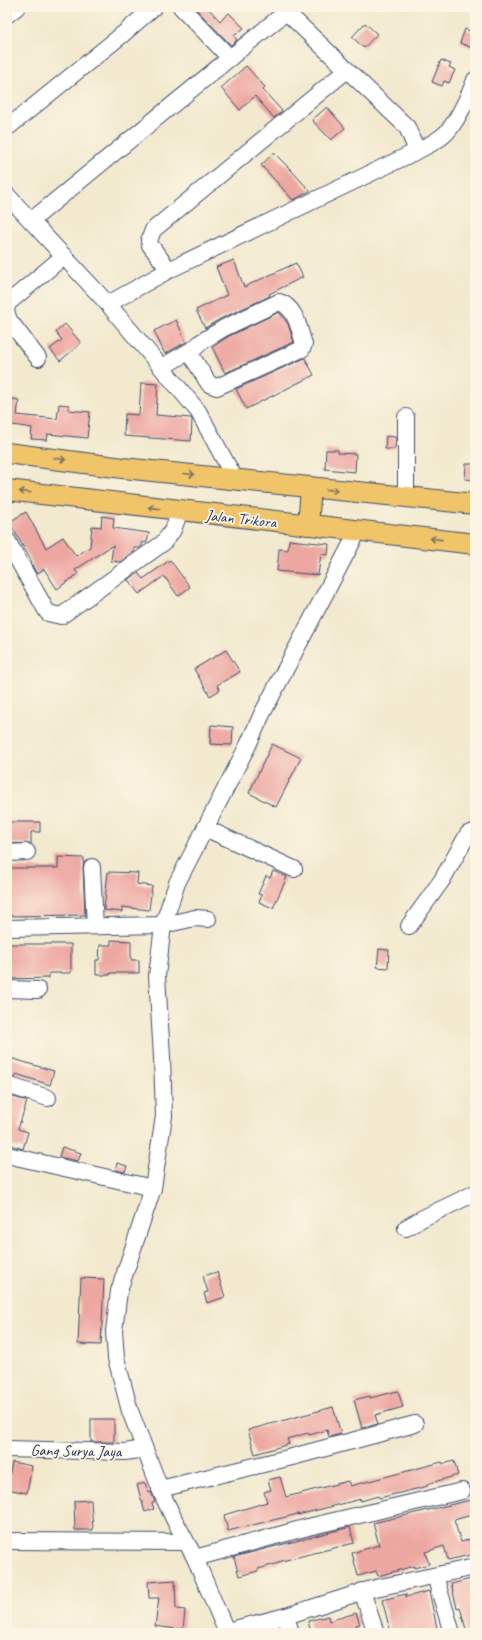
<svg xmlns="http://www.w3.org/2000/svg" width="482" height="1640" font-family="Caveat,sans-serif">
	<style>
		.building { fill: #eda7a1 }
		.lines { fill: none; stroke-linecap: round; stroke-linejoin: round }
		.minor-casing { stroke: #3b4b6f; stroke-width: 18 }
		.major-casing { stroke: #3b4b6f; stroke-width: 22 }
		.minor { stroke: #fff; stroke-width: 16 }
		.major { stroke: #f0c469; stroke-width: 20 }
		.oneway { stroke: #7b7263 }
		.labels { text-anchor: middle; stroke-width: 3.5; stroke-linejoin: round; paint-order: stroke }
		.street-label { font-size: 16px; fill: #1b2f5e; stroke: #fcf5e5 }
	</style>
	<rect width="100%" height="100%" fill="#fcf5e5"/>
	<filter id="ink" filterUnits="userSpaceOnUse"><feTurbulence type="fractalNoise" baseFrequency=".025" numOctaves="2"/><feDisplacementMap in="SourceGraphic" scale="8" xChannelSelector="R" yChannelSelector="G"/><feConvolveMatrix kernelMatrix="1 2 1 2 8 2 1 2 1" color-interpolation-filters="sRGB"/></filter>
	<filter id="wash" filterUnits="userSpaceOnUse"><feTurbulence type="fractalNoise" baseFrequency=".012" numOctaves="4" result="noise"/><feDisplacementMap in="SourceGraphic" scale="16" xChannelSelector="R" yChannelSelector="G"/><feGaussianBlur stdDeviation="0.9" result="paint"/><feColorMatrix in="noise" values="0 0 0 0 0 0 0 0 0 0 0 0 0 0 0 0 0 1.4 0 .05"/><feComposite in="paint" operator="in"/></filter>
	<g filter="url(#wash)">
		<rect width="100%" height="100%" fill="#f2e9ce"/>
		<g id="blocks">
			<g class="building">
				<polygon points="194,7 207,7 220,21 229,13 244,28 234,36 237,40 231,45"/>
				<polygon points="365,23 377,34 364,48 352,37"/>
				<polygon points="465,29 475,33 475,49 460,43"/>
				<polygon points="441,60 451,64 449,67 455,70 449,83 444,81 442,86 432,82"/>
				<polygon points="246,66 265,87 263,90 282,111 274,118 255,96 240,110 221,88"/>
				<polygon points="327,107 345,128 331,140 312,120"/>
				<polygon points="274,153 291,170 310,191 293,200 261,165"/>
				<polygon points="234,260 244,287 296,263 303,277 269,294 270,296 220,319 205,328 196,310 227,295 216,267"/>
				<polygon points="279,312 288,324 294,342 225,373 212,347 229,336"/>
				<polygon points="176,320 186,342 165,354 154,331"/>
				<polygon points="65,324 81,343 60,361 50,349 62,340 56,332"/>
				<polygon points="305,358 314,375 246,409 236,389"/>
				<polygon points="141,383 158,384 156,415 191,418 192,420 191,441 124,436 125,414 139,415"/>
				<polygon points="7,398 19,400 17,415 57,419 59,404 69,405 69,410 90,412 87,438 48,434 47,440 31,439 32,428 7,424"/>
				<polygon points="386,436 396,437 395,449 385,449"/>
				<polygon points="326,450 338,450 338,453 356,454 355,472 325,469"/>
				<polygon points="466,464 475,464 475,480 465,479"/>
				<polygon points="26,512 46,548 63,537 76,556 90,547 92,526 101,527 102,516 114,518 113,528 149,533 147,542 142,543 142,546 139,548 134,548 134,552 120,562 111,561 113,545 75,570 78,574 57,589 44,569 37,574 31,563 32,562 9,522"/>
				<polygon points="289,540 329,544 328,555 321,554 318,575 277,571 279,549 288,550"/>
				<polygon points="170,560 190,587 178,596 164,576 139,594 129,581 127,580 138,573 143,579"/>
				<polygon points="226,650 240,672 217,685 220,690 210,696 194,669"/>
				<polygon points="211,725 233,727 232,745 210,744"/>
				<polygon points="272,744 301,758 276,807 249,793"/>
				<polygon points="7,822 40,822 40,832 31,832 31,844 7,843"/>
				<polygon points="58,857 84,858 83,867 85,915 7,916 7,868 58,868"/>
				<polygon points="273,871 287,877 273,908 259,902 262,895 258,894 266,876 270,878"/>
				<polygon points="108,872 138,873 137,884 152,886 149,910 122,907 122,912 104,910"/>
				<polygon points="111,940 131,941 131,960 139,960 139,973 110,973 110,975 96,975 96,960 99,960 100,945 111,945"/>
				<polygon points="7,944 71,944 71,973 49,973 49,978 7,979"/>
				<polygon points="379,949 389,950 388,968 377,967"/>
				<polygon points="10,1058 54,1071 50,1085 16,1074 15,1078 7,1076 7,1067"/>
				<polygon points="7,1095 27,1101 18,1129 28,1132 23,1149 7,1144"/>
				<polygon points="62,1147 81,1153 78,1161 59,1157"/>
				<polygon points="117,1163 127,1166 125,1172 115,1170"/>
				<polygon points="217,1272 225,1297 207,1303 204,1293 208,1292 203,1276"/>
				<polygon points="81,1278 104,1279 101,1345 78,1344"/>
				<polygon points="398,1391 403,1407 375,1415 378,1424 362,1428 354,1400 370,1396 370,1398"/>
				<polygon points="333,1407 341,1434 329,1437 327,1430 309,1435 308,1433 287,1439 289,1444 255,1454 248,1430"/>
				<rect x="91" y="1419" width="23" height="23"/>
				<polygon points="454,1461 458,1475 427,1484 428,1486 379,1498 378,1496 361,1501 361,1499 298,1515 298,1514 228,1531 224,1515 267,1502 264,1492 271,1490 268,1480 280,1477 286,1497 348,1481 350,1486 442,1462 443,1464"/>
				<polygon points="12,1462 32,1466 27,1493 7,1489"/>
				<polygon points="145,1483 149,1493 151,1492 155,1502 152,1503 154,1509 145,1512 137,1485"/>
				<polygon points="475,1499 475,1514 454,1520 461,1542 475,1538 475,1554 448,1560 444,1546 425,1552 429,1564 414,1568 414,1566 378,1576 376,1571 358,1576 352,1553 379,1545 373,1523"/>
				<polygon points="91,1500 93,1530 75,1530 74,1501"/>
				<polygon points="350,1527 354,1543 278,1562 279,1563 258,1569 258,1571 239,1576 234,1557"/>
				<polygon points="475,1578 475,1633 467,1633 460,1607 457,1608 451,1584"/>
				<polygon points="175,1580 176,1609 185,1610 183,1630 155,1626 159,1598 149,1598 148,1582"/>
				<polygon points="429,1591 438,1633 391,1633 382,1600 406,1594 406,1597"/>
				<polygon points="356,1613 360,1624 356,1625 358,1633 311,1633 308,1621 328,1616 329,1621"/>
			</g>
		</g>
	</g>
	<g filter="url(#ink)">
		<use href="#blocks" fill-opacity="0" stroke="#3b4b6f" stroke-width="1"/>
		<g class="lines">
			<g class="minor-casing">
				<g id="minor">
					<polyline points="181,7 230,58"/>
					<polyline points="281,7 407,127 417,151"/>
					<polyline points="7,15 17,7"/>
					<polyline points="7,128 123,34 154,7"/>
					<polyline points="7,195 108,304 198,411 235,479"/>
					<polyline points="32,220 286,12 294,7"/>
					<polyline points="169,270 150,245 149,241 153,230 347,70"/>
					<path d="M108 304 169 270 417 151C426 146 436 142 444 135 455 126 470 94 475 80"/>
					<polyline points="7,307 8,303 64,256"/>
					<polyline points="7,314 9,320 38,358"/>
					<path d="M162 367 195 348 201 342 224 328 279 302C296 307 299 329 304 344L302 349 217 387 209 384 189 352"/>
					<polyline points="406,417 406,497"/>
					<polyline points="7,540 46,610 48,613 61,616 163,543 173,530 180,511"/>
					<polyline points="205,828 294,869"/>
					<polyline points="7,853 27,852"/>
					<polyline points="92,867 95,926"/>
					<polyline points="409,926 442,880 468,834 475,832"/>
					<polyline points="7,928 163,925 195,918 208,919"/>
					<polyline points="7,989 38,990"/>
					<polyline points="7,1085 48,1098"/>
					<polyline points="7,1155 153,1188"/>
					<polyline points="406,1228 423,1218 475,1193"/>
					<polyline points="7,1449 125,1452 144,1449"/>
					<polyline points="160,1489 292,1457 415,1424"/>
					<polyline points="7,1541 186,1542"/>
					<polyline points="195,1558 308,1527 462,1491"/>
					<polyline points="435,1576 452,1633"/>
					<polyline points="362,1591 376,1633"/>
					<polyline points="286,1616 291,1633"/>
					<polyline points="227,1631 286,1616 371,1589 475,1567"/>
					<polyline points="227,1633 195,1558 175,1521 163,1496 130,1411 116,1358 114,1331 119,1291 153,1188 164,1116 162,1057 157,976 163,925 177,883 248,745 262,714 358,531"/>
				</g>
			</g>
			<g class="major-casing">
				<g id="major">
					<polyline points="7,453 123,468 475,504"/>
					<polyline points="7,490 475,544"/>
					<polyline points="308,525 311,488"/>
				</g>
			</g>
			<use href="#minor" class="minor"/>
			<use href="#major" class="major"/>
		</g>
		<defs><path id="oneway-shaft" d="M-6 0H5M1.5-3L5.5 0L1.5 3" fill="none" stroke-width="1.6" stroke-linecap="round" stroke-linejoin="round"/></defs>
		<g class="oneway">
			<use href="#oneway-shaft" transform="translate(60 459) rotate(8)"/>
			<use href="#oneway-shaft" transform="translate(189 474) rotate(5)"/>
			<use href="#oneway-shaft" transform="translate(332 490) rotate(6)"/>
			<use href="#oneway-shaft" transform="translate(25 492) rotate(-173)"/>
			<use href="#oneway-shaft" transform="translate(154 508) rotate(-173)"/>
			<use href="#oneway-shaft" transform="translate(436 539) rotate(-174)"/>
		</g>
	</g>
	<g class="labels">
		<g class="street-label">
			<text transform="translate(241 518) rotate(6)" y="6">Jalan Trikora</text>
			<text transform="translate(76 1450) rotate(1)" y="6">Gang Surya Jaya</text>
		</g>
	</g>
	<rect width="482" height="1640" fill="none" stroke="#fcf5e5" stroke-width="24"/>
</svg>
